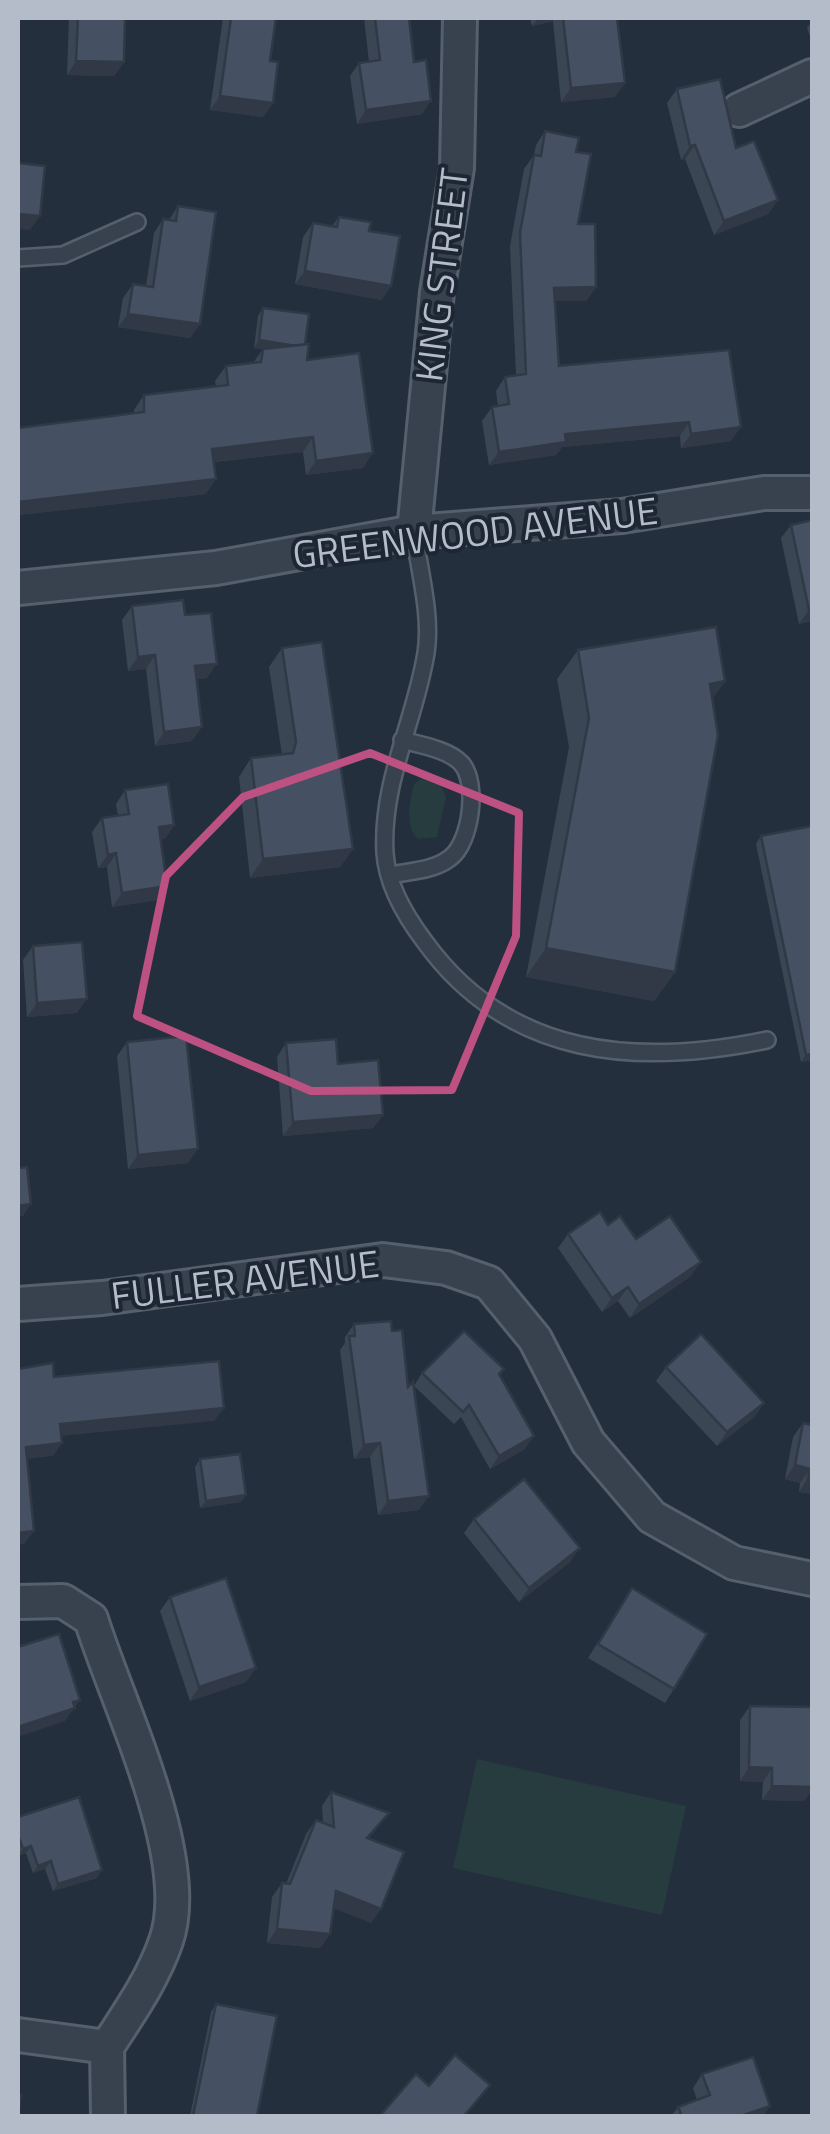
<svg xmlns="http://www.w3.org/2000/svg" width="830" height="2134" font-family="'Titillium Web',sans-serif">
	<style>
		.green { fill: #263c3f }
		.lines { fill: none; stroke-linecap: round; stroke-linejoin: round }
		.lane-casing { stroke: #565f6c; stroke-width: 20 }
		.street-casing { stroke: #565f6c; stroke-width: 38 }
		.lane { stroke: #38414e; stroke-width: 15 }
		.street { stroke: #38414e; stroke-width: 32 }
		.wall { fill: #3b4654 }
		.shaded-wall { fill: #303945 }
		.building { fill: #455162; stroke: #303945; stroke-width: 2.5 }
		.marked { fill: none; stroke: #bd5182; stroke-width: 8; stroke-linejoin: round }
		.labels { text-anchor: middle; stroke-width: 8; stroke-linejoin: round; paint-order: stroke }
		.street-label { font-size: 38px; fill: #b4bcc9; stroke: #1d2633 }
	</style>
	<rect width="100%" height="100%" fill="#242f3e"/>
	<g class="green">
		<path d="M428 774 438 778 446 797 437 837 418 839C404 825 410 802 414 784Z"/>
		<polygon points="477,1759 686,1806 662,1915 453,1868"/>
	</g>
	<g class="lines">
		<g class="lane-casing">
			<g id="lane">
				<polyline points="18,258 63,255 137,222"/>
				<path d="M414 532C419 570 432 615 426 653 415 721 381 782 385 853 387 885 406 917 425 942 509 1058 637 1067 767 1040"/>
				<path d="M390 875C410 871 433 871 450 858 471 843 479 782 461 763 447 749 420 745 402 740"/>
			</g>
		</g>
		<g class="street-casing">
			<g id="street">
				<polyline points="739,110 812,76"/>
				<polyline points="414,532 437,292 457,168 460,18"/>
				<polyline points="18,588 216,568 414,532 622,516 764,493 812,493"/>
				<polyline points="18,1304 102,1298 383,1260 446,1268 489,1283 535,1339 588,1442 652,1517 734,1563 812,1579"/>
				<path d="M18 1602 63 1601 91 1619C117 1703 195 1859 166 1941 153 1979 129 2013 107 2047L18 2035"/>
				<polyline points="107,2047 108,2116"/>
			</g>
		</g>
		<use href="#lane" class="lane"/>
		<use href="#street" class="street"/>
	</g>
	<g class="wall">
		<polygon points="69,18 125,18 124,62 114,76 67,75"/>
		<polygon points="223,18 276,18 270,61 273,103 263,117 210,110"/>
		<polygon points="364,18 409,18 422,114 357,124 350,76 359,63 369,62"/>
		<polygon points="530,18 617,18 615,97 561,102 553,21 532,26"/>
		<polygon points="812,21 812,42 807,28"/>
		<polygon points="677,89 736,148 778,200 768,214 714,235 685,159 681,160 667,103"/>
		<polygon points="545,131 576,152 578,224 596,287 586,301 555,301 559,366 731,441 681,448 680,436 562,447 556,455 489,465 482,421 492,407 498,406 496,391 505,377 516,375 510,246 524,169 534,155 536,145"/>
		<polygon points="178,206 200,324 190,338 118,327 123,298 133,284 146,286 154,233 163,219 169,220"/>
		<polygon points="339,217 369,231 382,300 295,284 303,237 313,223 332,226"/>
		<polygon points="263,308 305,345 307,360 363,468 306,475 303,452 214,462 206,494 18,515 18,428 134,414 134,410 144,395 216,387 215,381 226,366 253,363 263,349 265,349 254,348 258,316"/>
		<polygon points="791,525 812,621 799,624 781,538"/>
		<polygon points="132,606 185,615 207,678 197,679 192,741 155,746 146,669 128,671 122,620"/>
		<polygon points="282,648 353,849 340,867 250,878 239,777 251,758 282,755 269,667"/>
		<polygon points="578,650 725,681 712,699 675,972 654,1001 526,977 569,747 557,679"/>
		<polygon points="125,790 174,825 165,839 160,839 157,900 112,907 107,867 98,868 92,832 102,818 118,816 116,804"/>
		<polygon points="812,826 812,1060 801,1062 756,844 761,836"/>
		<polygon points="33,946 77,1013 27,1017 23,960"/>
		<polygon points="127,1042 188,1163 128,1169 117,1056"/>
		<polygon points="286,1043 338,1064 383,1115 373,1128 283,1136 277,1057"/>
		<polygon points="608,1225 636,1239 691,1276 630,1318 618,1301 602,1312 558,1248 568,1234"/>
		<polygon points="354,1324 419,1510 378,1515 370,1457 354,1459 340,1350 345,1343 345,1337"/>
		<polygon points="666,1367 764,1403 754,1417 717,1446 656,1381"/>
		<polygon points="504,1369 500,1375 525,1449 490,1469 461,1417 454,1424 414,1386 422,1373"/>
		<polygon points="803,1423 812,1494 799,1492 800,1483 785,1479 793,1437"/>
		<polygon points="200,1459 241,1502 200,1508 195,1467"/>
		<polygon points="474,1519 570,1562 519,1602 464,1533"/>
		<polygon points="632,1588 674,1689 665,1703 588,1658"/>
		<polygon points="170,1597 246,1682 190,1701 160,1611"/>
		<polygon points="750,1706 812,1707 812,1790 804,1801 762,1800 763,1782 740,1781 740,1720"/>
		<polygon points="331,1792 389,1813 369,1838 371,1923 334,1908 330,1934 320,1948 267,1943 272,1897 282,1883 286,1884 306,1834 316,1820 323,1823 322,1806"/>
		<polygon points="18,1817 97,1878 53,1891 45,1869 33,1873 26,1853 18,1856"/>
		<polygon points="216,2004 257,2116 190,2116 211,2012"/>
		<polygon points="702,2074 770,2106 763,2116 671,2116 678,2107 697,2100 693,2088"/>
	</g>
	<g class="shaded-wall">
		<polygon points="538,18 555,18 553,21 532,26"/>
		<polygon points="76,61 124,62 114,76 67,75"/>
		<polygon points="625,83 615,97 561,102 571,88"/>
		<polygon points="220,96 273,103 263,117 210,110"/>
		<polygon points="431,101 422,114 357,124 366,110"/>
		<polygon points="695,145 685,159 681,160 690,146"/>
		<polygon points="778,200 768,214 714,235 724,221"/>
		<polygon points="18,214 40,216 30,230 18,229"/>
		<polygon points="305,271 391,286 382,300 295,284"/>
		<polygon points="596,287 586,301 544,301 554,288"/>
		<polygon points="128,314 200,324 190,338 118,327"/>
		<polygon points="259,340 305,347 300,354 254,348"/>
		<polygon points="689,422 680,436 562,447 556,455 489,465 499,452 565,434"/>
		<polygon points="741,427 731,441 681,448 691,434"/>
		<polygon points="313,437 303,452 202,463 212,449"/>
		<polygon points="373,453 363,468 306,475 316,461"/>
		<polygon points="216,479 206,494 18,515 18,502"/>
		<polygon points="812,609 812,621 799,624 809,610"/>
		<polygon points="155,655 146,669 128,671 138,657"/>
		<polygon points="217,664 207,678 185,680 195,666"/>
		<polygon points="725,681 704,710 710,684"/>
		<polygon points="202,727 192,741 155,746 164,732"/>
		<polygon points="174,825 165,839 149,841 159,827"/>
		<polygon points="353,849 340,867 250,878 263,859"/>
		<polygon points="116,853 107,867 98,868 108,855"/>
		<polygon points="167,886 157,900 112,907 122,893"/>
		<polygon points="546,948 675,972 654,1001 526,977"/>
		<polygon points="87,999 77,1013 27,1017 37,1003"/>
		<polygon points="812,1054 812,1060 801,1062 806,1055"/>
		<polygon points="383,1115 373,1128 283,1136 293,1122"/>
		<polygon points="198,1149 188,1163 128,1169 138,1155"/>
		<polygon points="31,1204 23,1216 18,1217 18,1206"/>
		<polygon points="701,1262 691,1276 630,1318 639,1304"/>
		<polygon points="628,1287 618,1301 602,1312 612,1298"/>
		<polygon points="764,1403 754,1417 717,1446 727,1432"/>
		<polygon points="224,1408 214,1421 50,1437 60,1424"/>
		<polygon points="534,1436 525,1449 490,1469 499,1456"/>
		<polygon points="62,1443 53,1456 18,1460 26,1447"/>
		<polygon points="380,1443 370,1457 354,1459 364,1445"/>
		<polygon points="795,1465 810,1469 800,1483 785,1479"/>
		<polygon points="808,1478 812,1479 812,1494 799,1492"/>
		<polygon points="246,1495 241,1502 200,1508 206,1501"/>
		<polygon points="429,1496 419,1510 378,1515 388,1501"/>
		<polygon points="34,1531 24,1544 18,1545 18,1533"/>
		<polygon points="580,1548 570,1562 519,1602 529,1588"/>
		<polygon points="256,1668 246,1682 190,1701 199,1687"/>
		<polygon points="80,1700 65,1721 18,1737 18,1727"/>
		<polygon points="749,1767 772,1768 763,1782 740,1781"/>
		<polygon points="772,1786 812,1787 812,1790 804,1801 762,1800"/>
		<polygon points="31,1846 26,1853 18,1856 23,1849"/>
		<polygon points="51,1861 45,1869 33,1873 38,1866"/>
		<polygon points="102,1870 97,1878 53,1891 58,1884"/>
		<polygon points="336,1891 381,1909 371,1923 326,1905"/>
		<polygon points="277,1929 330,1934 320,1948 267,1943"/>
		<polygon points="770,2106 763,2116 741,2116"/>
	</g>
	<g class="building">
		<polygon points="78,18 125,18 124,62 76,61"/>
		<polygon points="231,18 276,18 270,61 278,62 273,103 220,96"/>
		<polygon points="375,18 409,18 414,62 426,60 431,101 366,110 359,63 380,60"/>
		<polygon points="563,18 617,18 625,83 571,88"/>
		<polygon points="720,79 736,148 754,141 778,200 724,221 695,145 690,146 677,89"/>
		<polygon points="545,131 579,138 576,152 591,154 578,224 595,224 596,287 554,288 559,366 729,350 741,427 691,434 689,422 565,434 566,442 499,452 492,407 509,404 505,377 526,374 520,233 534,155 541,156"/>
		<polygon points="18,163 45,166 40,216 18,214"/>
		<polygon points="178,206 216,212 200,324 128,314 133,284 153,287 163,219 176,221"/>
		<polygon points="339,217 371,222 369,231 400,236 391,286 305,271 313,223 337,227"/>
		<polygon points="263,308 309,314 305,345 296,346 259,340"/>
		<polygon points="309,344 307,360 359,353 373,453 316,461 313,437 212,449 216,479 18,502 18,428 144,412 144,395 228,385 226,366 261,362 263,349"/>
		<polygon points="812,520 812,609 809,610 791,525"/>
		<polygon points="183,600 185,615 211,613 217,664 195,666 202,727 164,732 155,655 138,657 132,606"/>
		<polygon points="716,627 725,681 710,684 718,735 675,972 546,948 589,718 578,650"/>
		<polygon points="322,642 353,849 263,859 251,758 293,753 296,742 282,648"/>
		<polygon points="168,784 174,825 159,827 167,886 122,893 116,853 108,855 102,818 129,814 125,790"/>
		<polygon points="812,826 812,1054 806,1055 761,836"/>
		<polygon points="82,942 87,999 37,1003 33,946"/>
		<polygon points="186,1036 198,1149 138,1155 127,1042"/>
		<polygon points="336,1039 338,1064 378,1060 383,1115 293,1122 286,1043"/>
		<polygon points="27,1167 31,1204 18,1206 18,1168"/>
		<polygon points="600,1212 608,1225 620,1216 636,1239 670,1216 701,1262 639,1304 628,1287 612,1298 568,1234"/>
		<polygon points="391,1321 392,1331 402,1330 408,1387 413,1382 429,1496 388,1501 380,1443 364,1445 349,1336 355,1336 354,1324"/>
		<polygon points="464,1331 504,1369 499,1374 534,1436 499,1456 469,1405 463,1412 422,1373"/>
		<polygon points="701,1334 764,1403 727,1432 666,1367"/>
		<polygon points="219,1361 224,1408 60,1424 62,1443 26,1447 34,1531 18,1533 18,1369 53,1363 54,1377"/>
		<polygon points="803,1423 812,1425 812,1479 808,1478 810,1469 795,1465"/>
		<polygon points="240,1454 246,1495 206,1501 200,1459"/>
		<polygon points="524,1479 580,1548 529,1588 474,1519"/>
		<polygon points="226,1578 256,1668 199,1687 170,1597"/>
		<polygon points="632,1588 707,1634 674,1689 598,1644"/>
		<polygon points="59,1634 80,1700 73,1702 75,1708 18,1727 18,1647"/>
		<polygon points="750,1706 812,1707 812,1787 772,1786 772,1768 749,1767"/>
		<polygon points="331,1792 389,1813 367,1838 404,1852 381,1909 336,1891 330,1934 277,1929 282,1883 290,1884 316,1820 334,1827"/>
		<polygon points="79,1797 102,1870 58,1884 51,1861 38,1866 31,1846 23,1849 18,1835 18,1817"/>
		<polygon points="216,2004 277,2016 257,2116 193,2116"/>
		<polygon points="455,2055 490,2085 464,2116 380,2116 416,2074 429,2086"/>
		<polygon points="753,2057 770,2106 741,2116 682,2116 678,2107 710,2095 702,2074"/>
		<polygon points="18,2095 21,2095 18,2116"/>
	</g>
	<path class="marked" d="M370 753 519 813 516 936 452 1090 311 1091 137 1016 166 876 243 797Z"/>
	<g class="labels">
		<g class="street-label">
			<text transform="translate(442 275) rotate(-83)" y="13">KING STREET</text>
			<text transform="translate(475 533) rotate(-7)" y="13">GREENWOOD AVENUE</text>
			<text transform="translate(245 1280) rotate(-7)" y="13">FULLER AVENUE</text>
		</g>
	</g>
	<rect width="830" height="2134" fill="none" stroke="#b4bcc9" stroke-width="40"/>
</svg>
